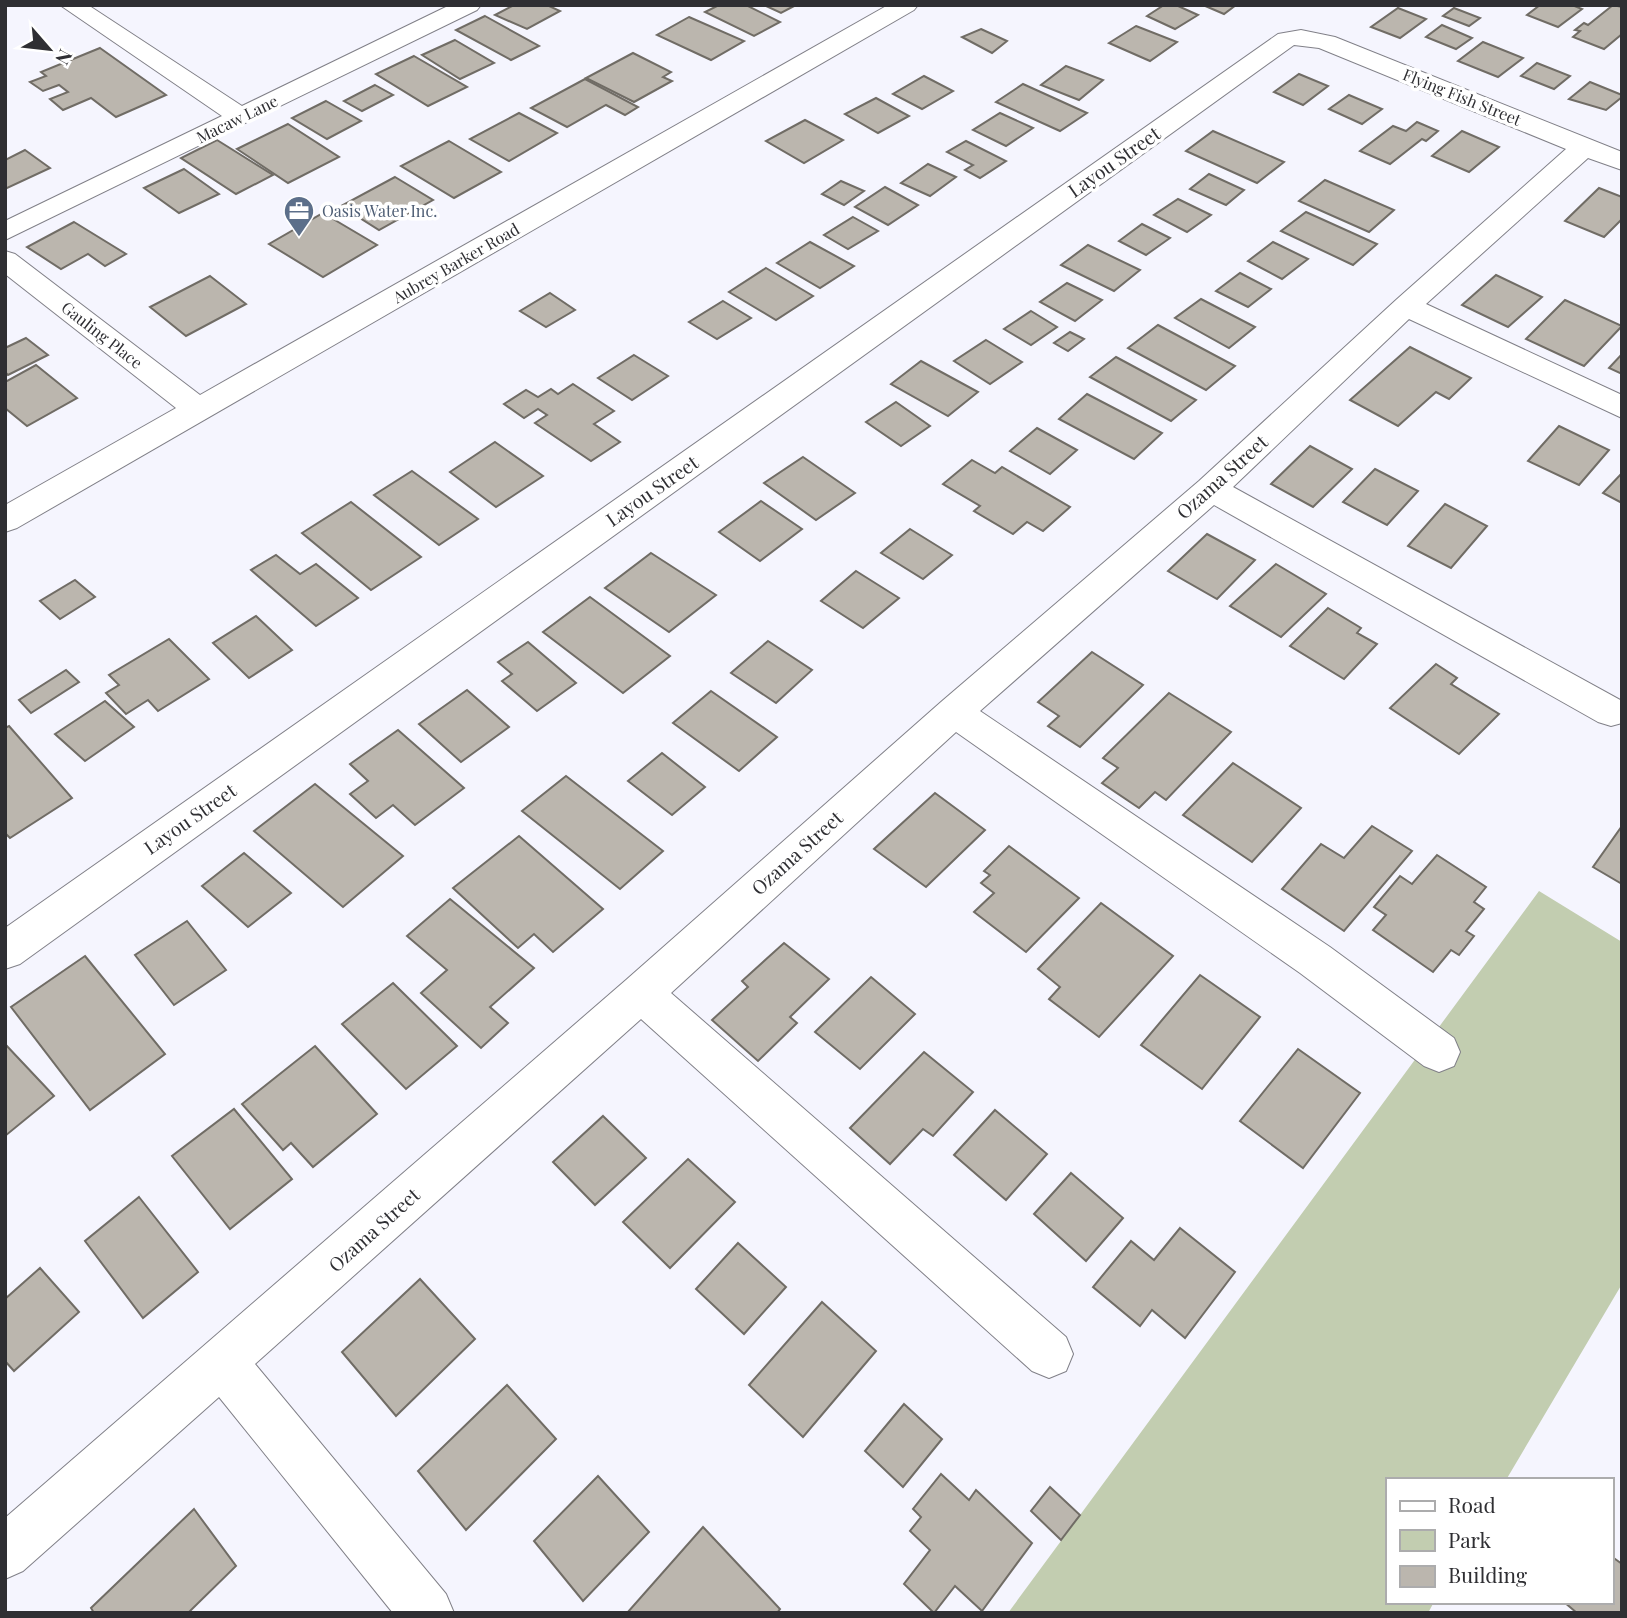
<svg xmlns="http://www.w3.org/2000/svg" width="1627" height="1618" font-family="'Playfair Display',serif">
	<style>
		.green { fill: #c2cdb0 }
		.building { fill: #bbb6ae; stroke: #706c65; stroke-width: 2 }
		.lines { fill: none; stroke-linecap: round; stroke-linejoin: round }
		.minor-casing { stroke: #818088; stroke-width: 2 }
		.minor { fill: #fff; fill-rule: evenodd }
		.labels { text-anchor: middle; stroke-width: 7; stroke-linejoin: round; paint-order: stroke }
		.far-street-label { font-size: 16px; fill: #2f2f33; stroke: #fff }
		.far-service-label { font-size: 16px; fill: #4e5e75; stroke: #fff; text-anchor: start }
		.street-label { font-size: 19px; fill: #2f2f33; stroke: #fff }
	</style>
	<rect width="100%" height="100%" fill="#f5f5fe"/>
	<polygon class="green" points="1539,891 1622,942 1622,1284 1506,1480 1387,1480 1387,1602 1434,1602 1428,1613 1008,1613"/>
	<g class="building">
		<polygon points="514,5 547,5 560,11 527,29 495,15"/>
		<polygon points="719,5 746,5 780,22 754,36 705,12"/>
		<polygon points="764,5 796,5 781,13"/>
		<polygon points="1164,5 1176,5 1198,15 1175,29 1147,16"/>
		<polygon points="1203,5 1236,5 1224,14"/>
		<polygon points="1540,5 1572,5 1582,9 1558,27 1527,15"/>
		<polygon points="1613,5 1622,7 1622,34 1604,49 1573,37 1580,31 1575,30 1584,23 1588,25"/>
		<polygon points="1398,8 1426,19 1400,38 1371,27"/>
		<polygon points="1454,8 1480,18 1469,26 1443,16"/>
		<polygon points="485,16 539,46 511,60 456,30"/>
		<polygon points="689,17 744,41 711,60 657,35"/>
		<polygon points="1442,25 1472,38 1456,49 1426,37"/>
		<polygon points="1136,26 1177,42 1150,61 1109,43"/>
		<polygon points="981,29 1007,41 992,53 962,37"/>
		<polygon points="455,40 494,63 460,79 422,55"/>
		<polygon points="1483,42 1523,58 1498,77 1458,61"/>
		<polygon points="100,48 166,95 116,117 91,98 63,110 50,99 68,92 59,85 43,91 30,82 46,76 41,72"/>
		<polygon points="633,53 671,72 663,77 672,81 634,102 586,78"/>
		<polygon points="414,56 467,87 428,106 376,74"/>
		<polygon points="1537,63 1570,76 1554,89 1521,76"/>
		<polygon points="1066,66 1103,80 1079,100 1041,85"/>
		<polygon points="1299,74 1328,86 1303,105 1274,92"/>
		<polygon points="924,76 953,91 922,109 893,94"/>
		<polygon points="585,79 638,107 625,115 606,105 567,127 531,108"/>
		<polygon points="1590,82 1622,95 1622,97 1606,110 1569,99"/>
		<polygon points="1023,84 1087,113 1060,131 996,102"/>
		<polygon points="375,85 393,95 362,111 344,101"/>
		<polygon points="1349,95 1382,109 1362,124 1329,109"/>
		<polygon points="876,98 909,116 878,133 845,114"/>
		<polygon points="326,101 361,121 327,139 292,118"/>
		<polygon points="519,113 557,133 509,161 470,139"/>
		<polygon points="1000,113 1033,128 1006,146 973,130"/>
		<polygon points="805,120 843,140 804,163 766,141"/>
		<polygon points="1417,122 1438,131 1426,141 1422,139 1390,164 1360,151 1393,126 1406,131"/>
		<polygon points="288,124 339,157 288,183 237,149"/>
		<polygon points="1213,131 1284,162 1257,183 1186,151"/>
		<polygon points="1462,131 1499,147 1469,172 1432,156"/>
		<polygon points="217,140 273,175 236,194 181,158"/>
		<polygon points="449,141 501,172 454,198 401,166"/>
		<polygon points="966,141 1006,161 980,178 965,170 973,165 947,152"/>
		<polygon points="25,150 50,168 5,189 5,160"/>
		<polygon points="928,164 956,177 930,196 901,183"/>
		<polygon points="184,169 219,194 179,213 144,188"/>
		<polygon points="1209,174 1244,190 1226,205 1190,189"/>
		<polygon points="395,177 433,200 379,230 341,206"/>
		<polygon points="1325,180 1394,210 1369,232 1299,201"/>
		<polygon points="841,181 864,191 844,205 822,194"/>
		<polygon points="885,187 918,205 888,225 855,207"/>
		<polygon points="1599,188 1622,197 1622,219 1604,237 1565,221"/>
		<polygon points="1178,199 1211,215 1187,232 1154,215"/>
		<polygon points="1306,212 1377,244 1353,265 1281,231"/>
		<polygon points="323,213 377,245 323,277 269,244"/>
		<polygon points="853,217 878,231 848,249 824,235"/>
		<polygon points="74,222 126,254 105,266 88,254 61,269 27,247"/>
		<polygon points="1142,224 1170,238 1146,255 1119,241"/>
		<polygon points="810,242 854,266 820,288 777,263"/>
		<polygon points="1273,242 1308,259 1282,279 1248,261"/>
		<polygon points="1088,245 1140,270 1114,291 1061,265"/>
		<polygon points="766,268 813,296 776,320 729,292"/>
		<polygon points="1240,273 1271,289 1248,307 1216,291"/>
		<polygon points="1496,275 1542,297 1508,327 1462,305"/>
		<polygon points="210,276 246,304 186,336 150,307"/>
		<polygon points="1067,283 1102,300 1075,321 1040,302"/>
		<polygon points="550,293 575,310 546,327 520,311"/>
		<polygon points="1201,299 1255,327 1229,348 1175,318"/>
		<polygon points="1565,300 1622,326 1584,366 1526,339"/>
		<polygon points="723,301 751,318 717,339 689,322"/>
		<polygon points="1031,311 1057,327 1031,345 1004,329"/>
		<polygon points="1158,325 1235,366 1206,390 1128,348"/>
		<polygon points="1070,332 1084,339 1068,351 1054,343"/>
		<polygon points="26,338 48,355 8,375 5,372 5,348"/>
		<polygon points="986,340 1022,362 990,384 954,361"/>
		<polygon points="1410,347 1471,378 1449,399 1436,392 1398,426 1350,400"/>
		<polygon points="1622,354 1622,374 1609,368"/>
		<polygon points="634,355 668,376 632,400 598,378"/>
		<polygon points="1116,357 1196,400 1171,421 1090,377"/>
		<polygon points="921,361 978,392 948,416 891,384"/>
		<polygon points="36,365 77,398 27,426 5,408 5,382"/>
		<polygon points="573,384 614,411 594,424 620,442 591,461 535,423 547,415 538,409 524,418 504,404 526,390 538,397 551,389 558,394"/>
		<polygon points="1087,394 1162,433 1134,459 1059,419"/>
		<polygon points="896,402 930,426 901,446 866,422"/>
		<polygon points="1559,426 1609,450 1579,485 1528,461"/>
		<polygon points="1037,428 1077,450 1050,474 1010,451"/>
		<polygon points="495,442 543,476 496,507 450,472"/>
		<polygon points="1310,446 1352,469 1313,507 1271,484"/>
		<polygon points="803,457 855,493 816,520 764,483"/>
		<polygon points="972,460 995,473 1002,467 1070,507 1043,531 1027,522 1013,534 974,511 980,506 943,484"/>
		<polygon points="1375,469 1418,491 1387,525 1343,502"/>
		<polygon points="412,471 478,519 439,545 374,495"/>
		<polygon points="1622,473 1622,503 1603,493"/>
		<polygon points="761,501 802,529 760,561 719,532"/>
		<polygon points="351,502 421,557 371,590 302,533"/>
		<polygon points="1445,504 1487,526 1451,568 1408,546"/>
		<polygon points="910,529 952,555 923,579 881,553"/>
		<polygon points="1207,534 1255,560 1217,599 1168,571"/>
		<polygon points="651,553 716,595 669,632 605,588"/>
		<polygon points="276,555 300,574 316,564 358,598 316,626 251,570"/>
		<polygon points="1276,564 1326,594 1281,637 1230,606"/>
		<polygon points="856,571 899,598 863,628 821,601"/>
		<polygon points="75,580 95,597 60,619 40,601"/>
		<polygon points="590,597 670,656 623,693 543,632"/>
		<polygon points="1328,608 1361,628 1357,633 1377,644 1344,679 1290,646"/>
		<polygon points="256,616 292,650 249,678 213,643"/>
		<polygon points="169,639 209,679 158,711 148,700 126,714 106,693 119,685 109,675"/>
		<polygon points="768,641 812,670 776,703 731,673"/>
		<polygon points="528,642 576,683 537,711 502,681 512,674 498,662"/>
		<polygon points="1092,652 1143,685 1080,747 1048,726 1059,716 1038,702"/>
		<polygon points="1436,664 1457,678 1451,684 1499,714 1459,754 1390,708"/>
		<polygon points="66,670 79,682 31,713 19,700"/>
		<polygon points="467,690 509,727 461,762 419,724"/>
		<polygon points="711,691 777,737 739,771 673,723"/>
		<polygon points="1169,693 1231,732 1166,800 1155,792 1139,808 1102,783 1118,768 1103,758"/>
		<polygon points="105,701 134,727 85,761 55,734"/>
		<polygon points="9,726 72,798 10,838 5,833 5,728"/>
		<polygon points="398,730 464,788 415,825 393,805 376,818 350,794 368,781 350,764"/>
		<polygon points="662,753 705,787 672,815 628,781"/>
		<polygon points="1233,763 1301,808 1252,862 1183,815"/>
		<polygon points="566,776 663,851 620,889 522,811"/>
		<polygon points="315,784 403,856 343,907 254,831"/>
		<polygon points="935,793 985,830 926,887 874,849"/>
		<polygon points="1372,826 1412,851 1344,931 1282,889 1321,844 1344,858"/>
		<polygon points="1622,826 1622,884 1593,867"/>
		<polygon points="519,836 603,909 553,952 534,934 518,948 453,888"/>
		<polygon points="1009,846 1079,898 1026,952 974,912 994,893 981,883 990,875 984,871"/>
		<polygon points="244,853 291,893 248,927 202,886"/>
		<polygon points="1437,855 1486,887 1474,902 1484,909 1466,931 1474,936 1459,955 1451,950 1433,972 1373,930 1386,915 1374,907 1400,876 1412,884"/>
		<polygon points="450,899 534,968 490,1007 508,1023 481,1048 421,993 447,970 407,936"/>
		<polygon points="1101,903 1173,956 1099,1037 1049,999 1060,987 1038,969"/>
		<polygon points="187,921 226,970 174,1005 135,955"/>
		<polygon points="784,943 829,979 790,1017 797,1023 758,1061 712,1020 748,987 742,981"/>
		<polygon points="85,956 165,1054 90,1110 11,1007"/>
		<polygon points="1200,975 1260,1017 1202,1089 1141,1045"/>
		<polygon points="871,977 915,1014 860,1069 815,1032"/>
		<polygon points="393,983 457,1046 406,1089 342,1024"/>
		<polygon points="5,1044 54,1096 5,1136"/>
		<polygon points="315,1046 377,1114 313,1167 291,1143 283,1150 242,1104"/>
		<polygon points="1298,1049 1360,1093 1303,1168 1240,1121"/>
		<polygon points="924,1052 973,1092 933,1136 923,1129 890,1164 850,1128"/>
		<polygon points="234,1109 292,1179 230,1229 172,1156"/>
		<polygon points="995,1110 1047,1154 1006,1200 954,1155"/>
		<polygon points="603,1116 646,1158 595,1205 553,1162"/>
		<polygon points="688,1159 735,1202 670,1268 623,1222"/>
		<polygon points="1071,1173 1123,1218 1086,1261 1034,1214"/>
		<polygon points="139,1197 198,1272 143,1318 85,1241"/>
		<polygon points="1180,1228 1235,1272 1185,1338 1152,1310 1140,1326 1093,1287 1131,1241 1154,1260"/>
		<polygon points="738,1243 786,1287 744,1334 696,1289"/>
		<polygon points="40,1268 79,1312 14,1371 5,1361 5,1299"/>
		<polygon points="420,1279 475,1339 396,1416 342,1352"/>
		<polygon points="822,1302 876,1351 803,1437 749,1385"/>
		<polygon points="507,1385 556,1439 466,1530 418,1471"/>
		<polygon points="904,1404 942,1439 903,1487 865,1451"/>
		<polygon points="941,1474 969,1500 976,1490 1032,1543 982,1611 955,1586 934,1613 904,1584 930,1550 910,1531 921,1517 913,1509"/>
		<polygon points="598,1476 649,1532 583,1601 534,1541"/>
		<polygon points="1050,1487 1080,1515 1061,1540 1031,1511"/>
		<polygon points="194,1509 236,1566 188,1613 94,1613 91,1608"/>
		<polygon points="703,1527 780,1609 777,1613 627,1613"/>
		<polygon points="1611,1556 1622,1564 1622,1613 1577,1613 1564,1602 1611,1602"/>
	</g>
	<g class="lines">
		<g class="minor-casing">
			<g id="minor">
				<polygon points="60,5 88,5 242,106 450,5 481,5 477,10 5,240 5,221 222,116"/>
				<polygon points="888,5 918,5 914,10 17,528 5,532 5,505 176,408 5,274 5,251 15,254 200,395"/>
				<polygon points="1301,30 1335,37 1622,152 1622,170 1588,158 1426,304 1622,395 1622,418 1409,319 1233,487 1622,701 1622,723 1611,726 1598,722 1214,505 980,711 1330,947 1454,1038 1460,1052 1454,1066 1439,1072 1424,1066 1300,973 956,732 671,993 1066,1337 1073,1354 1066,1371 1049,1378 1032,1371 641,1019 255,1364 446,1594 454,1613 393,1613 219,1397 23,1571 5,1579 5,1518 626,980 941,702 1199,481 1396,300 1566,149 1319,48 1294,45 20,964 5,969 5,928 1278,34"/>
			</g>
		</g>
		<use href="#minor" class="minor"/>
	</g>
	<defs>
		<g id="office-pin" transform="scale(1.575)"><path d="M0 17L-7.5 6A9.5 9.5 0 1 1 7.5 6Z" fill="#5c6f8a" stroke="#fff"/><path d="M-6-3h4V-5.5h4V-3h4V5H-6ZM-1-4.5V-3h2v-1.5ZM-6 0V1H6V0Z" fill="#fff"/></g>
	</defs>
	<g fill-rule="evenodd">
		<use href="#office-pin" x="299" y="211"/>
	</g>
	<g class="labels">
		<g class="far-street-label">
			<text transform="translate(1462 97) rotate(22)" y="6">Flying Fish Street</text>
			<text transform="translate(237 119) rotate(-26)" y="6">Macaw Lane</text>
			<text transform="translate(456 263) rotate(-30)" y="6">Aubrey Barker Road</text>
			<text transform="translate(102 335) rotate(38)" y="6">Gauling Place</text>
		</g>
		<g class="far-service-label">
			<text x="322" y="217">Oasis Water Inc.</text>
		</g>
		<g class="street-label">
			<text transform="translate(1114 162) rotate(-35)" y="7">Layou Street</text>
			<text transform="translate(1222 477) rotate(-42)" y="7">Ozama Street</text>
			<text transform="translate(652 491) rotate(-35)" y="7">Layou Street</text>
			<text transform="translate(190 819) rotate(-35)" y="7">Layou Street</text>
			<text transform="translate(797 853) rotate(-42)" y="7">Ozama Street</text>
			<text transform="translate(374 1230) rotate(-42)" y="7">Ozama Street</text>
		</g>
	</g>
	<rect width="1627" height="1618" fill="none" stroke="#2f2f33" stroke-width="14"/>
	<rect x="1386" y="1478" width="228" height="126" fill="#ffffff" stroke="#acacad" stroke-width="2"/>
	<rect x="1400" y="1501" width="35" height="10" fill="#ffffff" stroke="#acacad" stroke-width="2"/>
	<text x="1448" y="1513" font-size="21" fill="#2f2f33">Road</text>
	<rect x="1400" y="1530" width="35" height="21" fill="#c2cdb0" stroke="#acacad" stroke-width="2"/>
	<text x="1448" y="1548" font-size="21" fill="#2f2f33">Park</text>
	<rect x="1400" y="1566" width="35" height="21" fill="#bbb6ae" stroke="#acacad" stroke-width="2"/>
	<text x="1448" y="1583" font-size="21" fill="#2f2f33">Building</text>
	<g transform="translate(49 49) rotate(118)" stroke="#ffffff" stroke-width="5" paint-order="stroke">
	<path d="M0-5L12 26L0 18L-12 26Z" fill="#2f2f33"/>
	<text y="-10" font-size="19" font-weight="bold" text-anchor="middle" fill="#2f2f33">N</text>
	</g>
</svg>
